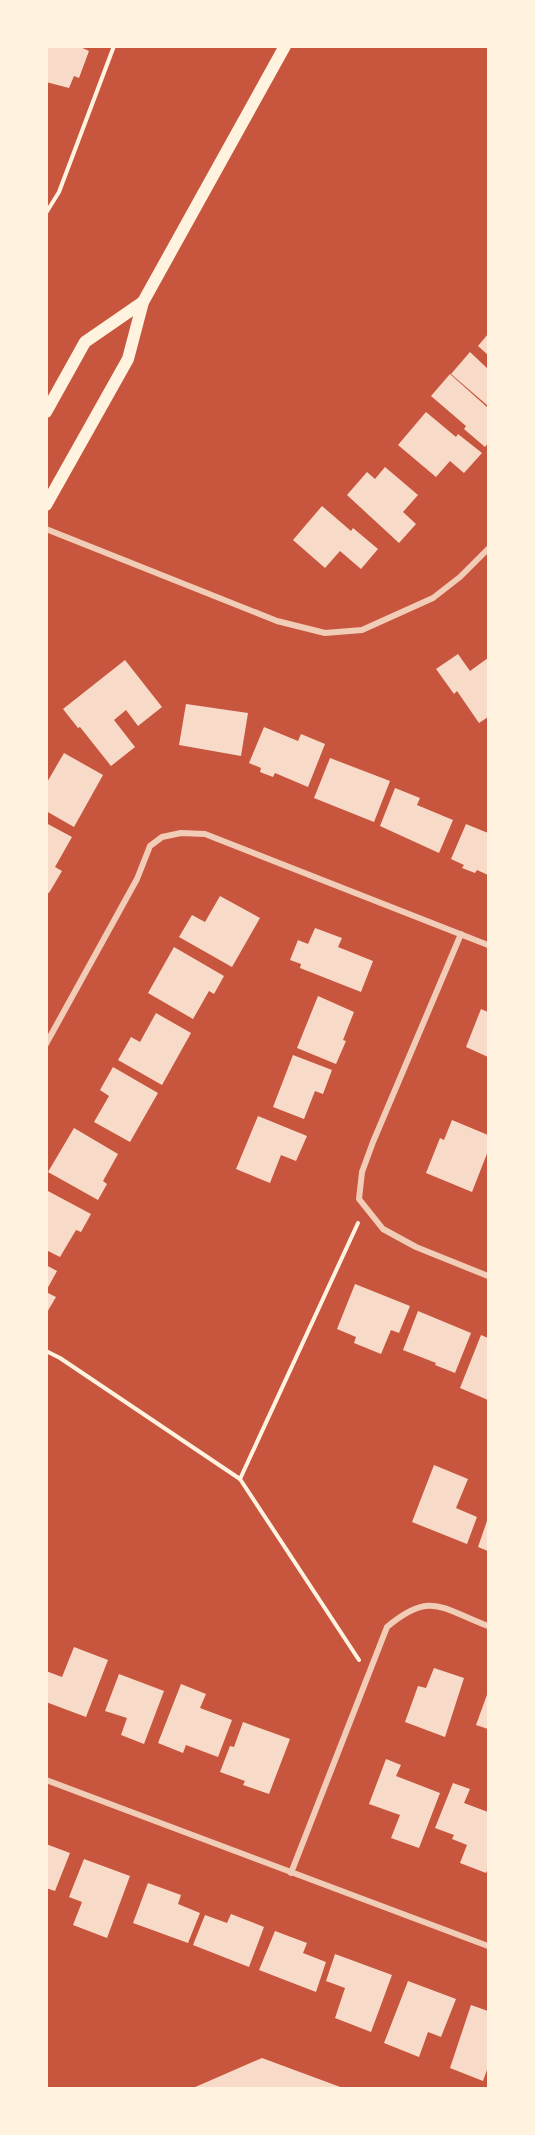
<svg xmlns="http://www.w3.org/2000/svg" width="535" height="2135" font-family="'Fira Sans',sans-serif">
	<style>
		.building { fill: #f7dbc8 }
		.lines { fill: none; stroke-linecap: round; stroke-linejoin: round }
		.path { stroke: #fff3e0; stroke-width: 4 }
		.minor { stroke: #f1ccb7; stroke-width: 6 }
		.secondary { stroke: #fff3e0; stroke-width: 12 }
	</style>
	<rect width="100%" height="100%" fill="#c8553d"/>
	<g class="building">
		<polygon points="46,46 78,46 89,51 79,78 74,76 69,88 46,82"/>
		<polygon points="488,334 488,355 478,346"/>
		<polygon points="470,352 488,369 488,406 451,374"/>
		<polygon points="450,374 488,408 488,443 485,447 464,429 466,426 431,396"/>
		<polygon points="426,412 456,437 458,434 482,453 464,473 450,461 436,477 398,445"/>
		<polygon points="385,467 418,495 403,512 416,524 399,543 347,495 367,472 375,479"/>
		<polygon points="322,506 351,531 353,528 378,549 361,569 340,551 325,568 293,540"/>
		<polygon points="458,654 470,671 488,658 488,717 479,723 457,691 454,694 436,669"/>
		<polygon points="125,660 162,707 138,726 126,710 114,720 135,747 111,766 80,727 78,728 63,709"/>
		<polygon points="186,704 248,713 241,756 179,745"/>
		<polygon points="264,727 298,741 301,734 325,744 308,787 275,773 273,777 260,772 261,768 249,763"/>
		<polygon points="64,753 103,775 74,827 46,811 46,784"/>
		<polygon points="330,758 390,781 374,822 314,798"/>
		<polygon points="395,788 420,798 417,805 453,820 439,853 380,826"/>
		<polygon points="46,823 72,837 55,867 62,871 49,893 46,892"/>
		<polygon points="466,824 488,833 488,875 477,870 475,873 462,868 464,865 451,859"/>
		<polygon points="220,896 260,918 232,967 179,937 192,915 205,922"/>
		<polygon points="315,928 342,938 338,947 373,961 361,992 300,968 301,964 290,960 298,940 308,944"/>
		<polygon points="174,947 224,976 214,994 209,991 193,1019 148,993"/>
		<polygon points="318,996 354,1012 343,1040 346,1041 336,1064 297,1048"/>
		<polygon points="481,1009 488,1012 488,1057 466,1047"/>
		<polygon points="156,1013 191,1033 162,1085 118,1060 131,1037 140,1042"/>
		<polygon points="293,1055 332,1070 323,1094 315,1091 304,1119 273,1107"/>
		<polygon points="113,1067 158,1093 130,1142 94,1122 109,1096 100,1090"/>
		<polygon points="258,1116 307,1136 296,1161 281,1155 270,1183 236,1169"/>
		<polygon points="452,1120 488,1135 488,1151 472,1192 426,1173 440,1138 444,1140"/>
		<polygon points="74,1128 118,1154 103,1181 107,1184 98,1200 48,1172"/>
		<polygon points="46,1190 91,1214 81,1232 76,1230 60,1257 46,1250"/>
		<polygon points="46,1265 57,1271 46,1291"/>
		<polygon points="355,1284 410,1306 399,1333 391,1330 381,1354 354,1343 356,1337 337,1329"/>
		<polygon points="46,1292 56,1297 46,1314"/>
		<polygon points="418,1311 471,1333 455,1373 435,1365 436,1363 403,1350"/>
		<polygon points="481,1335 488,1338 488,1400 460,1388"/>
		<polygon points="434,1465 468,1479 456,1508 477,1517 467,1544 412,1522"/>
		<polygon points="488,1518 488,1551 478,1547"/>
		<polygon points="74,1647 108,1660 86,1717 46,1702 46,1671 62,1677"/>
		<polygon points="434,1668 464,1678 445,1737 405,1722 418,1686 426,1688"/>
		<polygon points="119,1674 164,1691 144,1744 121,1735 127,1718 105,1711"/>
		<polygon points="181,1684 206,1694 200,1708 232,1720 218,1757 186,1745 183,1753 158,1743"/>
		<polygon points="488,1692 488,1729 476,1725"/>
		<polygon points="243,1722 290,1739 269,1794 243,1785 245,1781 220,1772 230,1746 234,1747"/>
		<polygon points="386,1759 401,1765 396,1776 440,1793 419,1848 391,1838 400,1815 369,1804"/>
		<polygon points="453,1783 470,1789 464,1803 488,1812 488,1868 486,1873 460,1863 467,1845 452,1839 454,1835 435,1828"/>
		<polygon points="46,1844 70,1853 55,1891 46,1888"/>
		<polygon points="84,1859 130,1876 107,1938 73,1925 82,1902 69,1897"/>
		<polygon points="148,1883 181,1895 178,1904 200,1913 188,1943 133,1923"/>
		<polygon points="231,1914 264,1927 249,1967 193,1945 205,1915 227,1923"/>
		<polygon points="275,1931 307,1943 303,1953 326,1962 316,1992 259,1970"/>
		<polygon points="335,1954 392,1975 371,2032 335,2018 345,1988 326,1981"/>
		<polygon points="408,1981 456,1999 441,2037 428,2032 419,2057 384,2043"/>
		<polygon points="471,2005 488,2011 488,2067 483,2081 450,2068"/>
		<polygon points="262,2058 343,2088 193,2088"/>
	</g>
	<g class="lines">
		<g class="path">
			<polyline points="46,213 59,192 114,46"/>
			<polyline points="46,1351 60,1358 240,1479 359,1660"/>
			<polyline points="240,1479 358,1223"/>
		</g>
		<g class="minor">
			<polyline points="46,529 277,621 325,633 362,630 433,598 460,577 488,549"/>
			<polyline points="461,934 373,1142 362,1172 359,1199 383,1229 416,1247 488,1276"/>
			<polyline points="46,1044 137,879 150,846 162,837 181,833 205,834 488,945"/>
			<polyline points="46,1780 488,1946"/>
			<path d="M291 1873 387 1627C431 1590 442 1609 488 1626"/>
		</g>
		<g class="secondary">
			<polyline points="46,412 85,342 143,302"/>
			<polyline points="46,505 128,359 143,302 285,46"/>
		</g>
	</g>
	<rect width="535" height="2135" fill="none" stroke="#fff3e0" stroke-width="96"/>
</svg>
